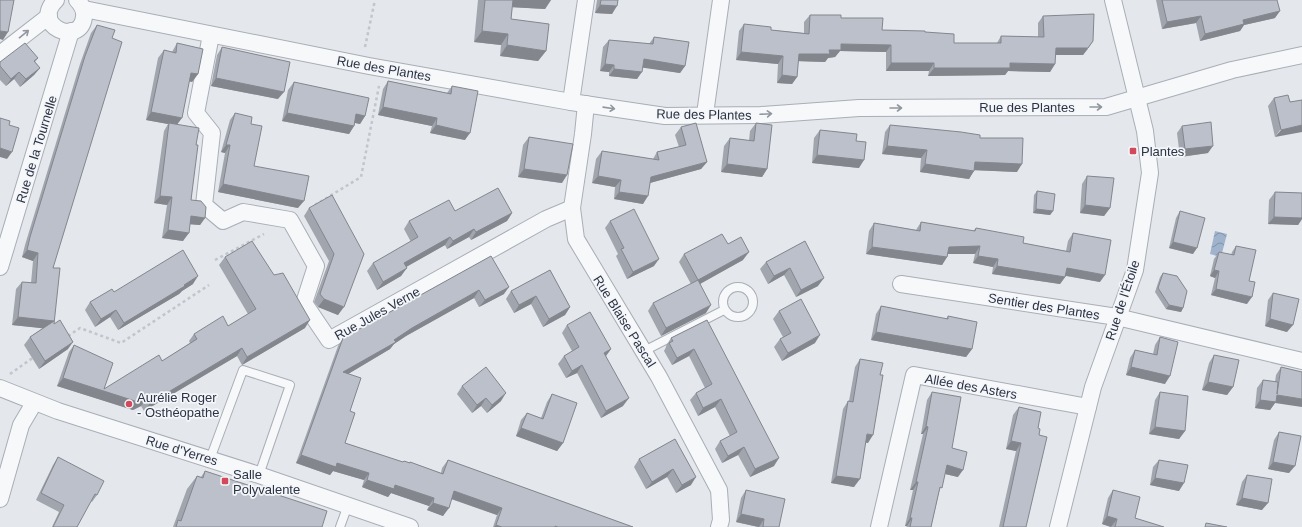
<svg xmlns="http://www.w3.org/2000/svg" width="1302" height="527" font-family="Arial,sans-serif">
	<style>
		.water { fill: url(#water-waves) }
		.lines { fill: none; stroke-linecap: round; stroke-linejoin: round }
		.service-casing { stroke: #a9aeb7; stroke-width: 10 }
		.minor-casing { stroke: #a9aeb7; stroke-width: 18 }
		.path { stroke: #c2c5cb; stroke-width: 2.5; stroke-dasharray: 3 3; stroke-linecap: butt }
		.service { stroke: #f7f8fa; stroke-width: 8 }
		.minor { stroke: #f7f8fa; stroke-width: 16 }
		.wall { fill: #a1a5ae }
		.shaded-wall { fill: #83868d }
		.building { fill: #bbc0ca; stroke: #83868d }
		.oneway { stroke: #9196a0 }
		.poi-dot { fill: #d1495b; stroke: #f4f6f9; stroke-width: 1.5 }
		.labels { text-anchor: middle; stroke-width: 3.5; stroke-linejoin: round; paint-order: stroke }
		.street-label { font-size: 13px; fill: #2b3445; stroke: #f4f6f9 }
		.poi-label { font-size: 13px; fill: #2b3445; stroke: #f4f6f9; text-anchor: start }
	</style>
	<defs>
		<pattern id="water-waves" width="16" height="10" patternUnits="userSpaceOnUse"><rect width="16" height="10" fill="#9fb4cc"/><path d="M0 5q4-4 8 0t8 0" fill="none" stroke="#8293a7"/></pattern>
	</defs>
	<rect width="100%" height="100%" fill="#e4e7ec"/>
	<polygon class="water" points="1215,231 1227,234 1221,257 1210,254"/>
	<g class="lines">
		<g class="service-casing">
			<g id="service">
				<circle cx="738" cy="302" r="15"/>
				<polyline points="644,351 724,310"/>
				<polyline points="210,459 243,370 290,385 259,475"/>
				<polyline points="340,527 348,505"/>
			</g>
		</g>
		<g class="minor-casing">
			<g id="minor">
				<path d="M56 0C30 25 80 48 84 17 85 10 82 5 77 0"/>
				<polyline points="84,9 369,66 571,102 665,116 761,115 859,108 1106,107 1232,70 1302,55"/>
				<polyline points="211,35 196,113 212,133 204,205 223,221 243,212 290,220 316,266 304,303 329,340 546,219 572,208"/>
				<polyline points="0,54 49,16"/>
				<polyline points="571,102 586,0"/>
				<polyline points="586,104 583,134 572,208 576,239 659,377 719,490 721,520 719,527"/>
				<polyline points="705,114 721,0"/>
				<polyline points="0,267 71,31"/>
				<polyline points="901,284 1117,317 1302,361"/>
				<polyline points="0,388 58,411 259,475 410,527"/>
				<polyline points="0,499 21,425 34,403"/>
				<polyline points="879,527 914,375 1088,407"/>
				<polyline points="1058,527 1093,387 1135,270 1150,173 1145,131 1113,0"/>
			</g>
		</g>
		<g class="path">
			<polyline points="365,47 375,0"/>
			<polyline points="315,205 361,177 379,86"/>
			<polyline points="215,260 264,234"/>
			<polyline points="68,336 80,328 121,343 209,285"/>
			<polyline points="10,374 34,357"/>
		</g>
		<use href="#service" class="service"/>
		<use href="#minor" class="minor"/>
	</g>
	<g class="wall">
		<polygon points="478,0 551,0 545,9 512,7 511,19 546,51 538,61 500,56 501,45 474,42"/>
		<polygon points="597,0 618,0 612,14 595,13"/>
		<polygon points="1156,0 1277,0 1275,18 1244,25 1240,31 1200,41 1196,23 1162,29"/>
		<polygon points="810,15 841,18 882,30 925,32 954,43 997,43 1001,36 1038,37 1038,23 1043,16 1088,49 1083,55 1055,55 1055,64 1050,72 1008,71 1005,75 928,76 929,71 886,71 886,52 840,51 835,57 828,58 825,62 798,61 797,77 792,84 777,83 778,64 736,60 739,31 744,24 771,30 804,33 804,22"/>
		<polygon points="97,25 112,38 53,268 54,324 68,349 39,369 24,345 30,337 43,328 12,325 16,289 22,282 31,283 33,261 22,257 25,245 80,64 91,33"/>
		<polygon points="654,37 685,66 680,73 643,67 637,79 609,76 609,72 600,71 603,47 609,40 649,44"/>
		<polygon points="177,43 198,74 192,82 189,81 177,124 196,145 191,200 205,218 200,225 190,224 183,241 162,238 167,205 154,203 164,131 168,124 146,120 158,58 164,50 172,52"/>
		<polygon points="222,47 278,99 211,86 217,55"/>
		<polygon points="38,58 35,62 40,68 34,75 20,87 14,79 6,86 0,80 0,62"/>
		<polygon points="388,81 447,93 452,86 465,140 430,133 432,126 378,115 383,89"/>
		<polygon points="294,82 365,116 360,124 355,123 354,126 349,134 282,121 288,90"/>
		<polygon points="1274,98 1290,102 1302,100 1275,137 1268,106"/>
		<polygon points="235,113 251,124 254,166 298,208 218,192 225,153 221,152 230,120"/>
		<polygon points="756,123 767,169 762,177 721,172 724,146 730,138 749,141 750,131"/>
		<polygon points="890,125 980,138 1017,172 974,170 969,179 920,172 921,158 882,154 885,132"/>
		<polygon points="1182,126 1208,153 1180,157 1177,133"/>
		<polygon points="681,127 707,162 701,169 650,183 643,204 614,199 615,187 592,183 596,159 602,151 653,159 657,152 679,147 675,135"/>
		<polygon points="820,130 856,141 859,168 812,163 814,138"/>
		<polygon points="529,137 562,183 518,177 523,145"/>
		<polygon points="1087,176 1110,208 1104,216 1080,213 1082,184"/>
		<polygon points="1037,191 1053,211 1050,215 1033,213 1034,195"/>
		<polygon points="1275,192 1302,193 1302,219 1298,225 1268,224 1269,200"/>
		<polygon points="309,208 364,254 338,315 318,307 314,302 329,261 304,216"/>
		<polygon points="455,211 512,213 507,221 471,240 469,237 447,249 445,245 406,267 401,276 377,290 367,271 373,263 411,242 404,229 409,221"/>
		<polygon points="1180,211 1193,254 1169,248 1176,218"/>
		<polygon points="610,221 654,266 627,279 616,256 618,254 605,228"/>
		<polygon points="921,222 973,231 976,228 1023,243 1066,251 1068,241 1073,233 1100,282 1066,276 1060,284 992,274 993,267 973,263 975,254 948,254 947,257 942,265 866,254 869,231 874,223 916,230"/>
		<polygon points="805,241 818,286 796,297 784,275 768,284 760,269 766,262"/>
		<polygon points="728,244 743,260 700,283 706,313 661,336 648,311 653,303 691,284 679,262 684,254"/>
		<polygon points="1236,246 1249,281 1247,304 1211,295 1215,278 1210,276 1214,259 1219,252 1231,255 1232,252"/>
		<polygon points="491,256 504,294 479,307 474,298 406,336 394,344 390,349 348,374 350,411 345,443 403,462 404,461 409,463 410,462 441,473 442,468 448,460 633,527 493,527 497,515 451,499 443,516 427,510 429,506 391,493 388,497 362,487 364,480 333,471 330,475 296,463 338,346 343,338"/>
		<polygon points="225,257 305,328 242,365 237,356 144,411 141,406 133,410 57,386 69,352 74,345 104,389 162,361 190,343 189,341 194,334 228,326 248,314 219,265"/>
		<polygon points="550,270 570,307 565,315 543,327 531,304 514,313 506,299 511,291"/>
		<polygon points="1163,273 1183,308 1181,312 1166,309 1155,292 1160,277"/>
		<polygon points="193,284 182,291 179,294 118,330 110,317 95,327 85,310 90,302 114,292"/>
		<polygon points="1273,293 1287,332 1265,326 1268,300"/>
		<polygon points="881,306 946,319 948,316 972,349 966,357 871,340 876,314"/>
		<polygon points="779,311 815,343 782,361 774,347 780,339 783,337 773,319"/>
		<polygon points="707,320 774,466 750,477 738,455 722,463 715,449 720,441 730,436 715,407 698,416 690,400 696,393 705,388 689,356 672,365 664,351 666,347 666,346 671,338"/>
		<polygon points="567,325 611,349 606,356 623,406 601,418 577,373 566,378 558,364 564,356 572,351 562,333"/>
		<polygon points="1160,337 1165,384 1126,375 1130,358 1135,350 1153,354 1155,345"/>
		<polygon points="1214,355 1233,387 1227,395 1202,390 1209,363"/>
		<polygon points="860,359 868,443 866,442 854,487 831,483 843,409 848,401 849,401 855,367"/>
		<polygon points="1281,367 1275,403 1270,410 1255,408 1257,388 1263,380 1275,382 1276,375"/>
		<polygon points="462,386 501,401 487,413 481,406 472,413 457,394"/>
		<polygon points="932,392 952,448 958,477 945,474 939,492 931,527 906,527 907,526 905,526 913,490 910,490 923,434 921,434 927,400"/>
		<polygon points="1160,392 1185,431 1179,439 1149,434 1155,400"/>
		<polygon points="552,394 563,443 557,451 516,436 521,420 527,413 541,418 547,402"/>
		<polygon points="1019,407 1038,428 1039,435 1026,527 999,527 1016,451 1006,449 1013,415"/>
		<polygon points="1279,432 1289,473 1268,469 1274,440"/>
		<polygon points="675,439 691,485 676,493 667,477 646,489 634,467 639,459"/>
		<polygon points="58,457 97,495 92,502 91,501 77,527 52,527 59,512 36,500 53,465"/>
		<polygon points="1159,460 1179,491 1150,485 1153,467"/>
		<polygon points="205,471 322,527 173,527 187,489 197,476 201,477"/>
		<polygon points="1247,475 1262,510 1236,505 1242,482"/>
		<polygon points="746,490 779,527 758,527 736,522 741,498"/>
		<polygon points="1113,490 1135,518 1164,527 1111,527 1102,524 1108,498"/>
	</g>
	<g class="shaded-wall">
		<polygon points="510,0 551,0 545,9 506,7"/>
		<polygon points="600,5 617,6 612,14 595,13"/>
		<polygon points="1280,11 1275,18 1244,25 1240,31 1200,41 1205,34 1243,20"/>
		<polygon points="1201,16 1196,23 1162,29 1167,22"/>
		<polygon points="0,31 8,32 3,40 0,39"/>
		<polygon points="482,31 508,34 501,45 474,42"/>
		<polygon points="1093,41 1083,55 1050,55 1056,48"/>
		<polygon points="841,44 891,45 886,52 840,51 835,57 828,58 825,62 794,61 799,54 829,50"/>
		<polygon points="507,45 546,51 538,61 500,56"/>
		<polygon points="741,52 783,56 778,64 736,60"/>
		<polygon points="644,59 685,66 680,73 638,67"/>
		<polygon points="891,63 934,63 929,71 886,71"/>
		<polygon points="1010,63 1055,64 1050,72 1008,71 1005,75 928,76 934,68"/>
		<polygon points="605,64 614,65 609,72 600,71"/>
		<polygon points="40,68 34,75 20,87 26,79"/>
		<polygon points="614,69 642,72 637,79 609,76"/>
		<polygon points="19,72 14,79 6,86 11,79"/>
		<polygon points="191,73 198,74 192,82 185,80"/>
		<polygon points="782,75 797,77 792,84 777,83"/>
		<polygon points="216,78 284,92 278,99 211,86"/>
		<polygon points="383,107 437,118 432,126 378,115"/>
		<polygon points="151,112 182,118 176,126 169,123 168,124 146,120"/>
		<polygon points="287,113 354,126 349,134 282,121"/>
		<polygon points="356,114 365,116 360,124 351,122"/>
		<polygon points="436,125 470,133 465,140 430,133"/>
		<polygon points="1302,125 1302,132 1275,137 1281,130"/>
		<polygon points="226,145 230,145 225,153 221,152"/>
		<polygon points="887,146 927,150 921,158 882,154"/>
		<polygon points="1213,146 1208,153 1180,157 1185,149"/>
		<polygon points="0,148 12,152 7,159 0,157"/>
		<polygon points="817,155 864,160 859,168 812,163"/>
		<polygon points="707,162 701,169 646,184 651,177"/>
		<polygon points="975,162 1022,164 1017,172 970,170"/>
		<polygon points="727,164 767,169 762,177 721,172"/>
		<polygon points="925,164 974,171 969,179 920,172"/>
		<polygon points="524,169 567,175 562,183 518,177"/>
		<polygon points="598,176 621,180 615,187 592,183"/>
		<polygon points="223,184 304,201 298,208 218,192"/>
		<polygon points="619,192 648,196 643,204 614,199"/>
		<polygon points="160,196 172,197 167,205 154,203"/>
		<polygon points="1085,205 1110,208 1104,216 1080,213"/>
		<polygon points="1036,209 1053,211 1050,215 1033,213"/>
		<polygon points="512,213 507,221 471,240 476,232"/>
		<polygon points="191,216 205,218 200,225 186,224"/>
		<polygon points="1274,217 1302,218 1302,219 1298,225 1268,224"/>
		<polygon points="474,229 469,237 447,249 453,241"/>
		<polygon points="168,230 189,233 183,241 162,238"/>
		<polygon points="450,237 445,245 399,271 404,263"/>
		<polygon points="1173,242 1197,248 1193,254 1169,248"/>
		<polygon points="980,246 975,254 944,254 949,247"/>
		<polygon points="872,247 947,257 942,265 866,254"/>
		<polygon points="27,250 38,253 33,261 22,257"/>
		<polygon points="749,252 743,260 693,288 698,280"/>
		<polygon points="978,256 998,259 993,267 973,263"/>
		<polygon points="659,259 654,266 627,279 633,272"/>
		<polygon points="997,266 1065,277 1060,284 992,274"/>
		<polygon points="407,268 401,276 377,290 383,282"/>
		<polygon points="790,268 784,275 768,284 774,276"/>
		<polygon points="1067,268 1105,275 1100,282 1062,275"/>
		<polygon points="1214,270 1219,271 1215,278 1210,276"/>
		<polygon points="198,276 193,284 182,291 179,294 118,330 124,323"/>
		<polygon points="824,278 818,286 796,297 801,290"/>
		<polygon points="509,287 504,294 479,307 485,300"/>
		<polygon points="1216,289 1252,297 1247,304 1211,295"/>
		<polygon points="479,290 474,298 406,336 394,344 390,349 338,380 343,372 412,328"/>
		<polygon points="536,296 531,304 514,313 519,305"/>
		<polygon points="324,299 344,307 338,315 318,307"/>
		<polygon points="711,305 706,313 661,336 666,328"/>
		<polygon points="1169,305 1183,308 1181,312 1166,309"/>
		<polygon points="570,307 565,315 543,327 549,319"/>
		<polygon points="116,310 110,317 95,327 101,319"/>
		<polygon points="18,317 54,321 49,329 12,325"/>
		<polygon points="1270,319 1293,325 1287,332 1265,326"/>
		<polygon points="310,320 305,328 242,365 247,357"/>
		<polygon points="876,332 972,349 966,357 871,340"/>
		<polygon points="820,335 815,343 782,361 788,353"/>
		<polygon points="73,342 68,349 39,369 45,361"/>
		<polygon points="242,348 237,356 144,411 150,403"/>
		<polygon points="611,349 605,357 604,353"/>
		<polygon points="694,349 689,356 672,365 677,358"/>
		<polygon points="582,365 577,373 566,378 572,371"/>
		<polygon points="1131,367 1170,376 1165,384 1126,375"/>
		<polygon points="63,378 138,402 147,398 141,406 133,410 57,386"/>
		<polygon points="1208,382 1233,387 1227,395 1202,390"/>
		<polygon points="506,393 501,401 487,413 492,405"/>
		<polygon points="1277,395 1302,399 1302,407 1275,403 1270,410 1255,408 1260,400"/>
		<polygon points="486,398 481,406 472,413 477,405"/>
		<polygon points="629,398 623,406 601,418 606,411"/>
		<polygon points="721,399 715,407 698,416 703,408"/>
		<polygon points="926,426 928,427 923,434 921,434"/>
		<polygon points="1155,427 1185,431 1179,439 1149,434"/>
		<polygon points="521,428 563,443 557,451 516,436"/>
		<polygon points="867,434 873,435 868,443 862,442"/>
		<polygon points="1011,441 1021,443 1016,451 1006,449"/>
		<polygon points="744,447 738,455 722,463 728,456"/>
		<polygon points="301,455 337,463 369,473 364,480 333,471 330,475 296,463"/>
		<polygon points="779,458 774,466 750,477 755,469"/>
		<polygon points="1273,462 1295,466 1289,473 1268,469"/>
		<polygon points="947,465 963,470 958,477 941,473"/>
		<polygon points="673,469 667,477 646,489 652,482"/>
		<polygon points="836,476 860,479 854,487 831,483"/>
		<polygon points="696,477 691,485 676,493 682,485"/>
		<polygon points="1155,478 1184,483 1179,491 1150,485"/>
		<polygon points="367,480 395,485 434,498 429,506 391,493 388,497 362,487"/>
		<polygon points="916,482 918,482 913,490 910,490"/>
		<polygon points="454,491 502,508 497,515 449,498"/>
		<polygon points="1242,498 1268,503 1262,510 1236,505"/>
		<polygon points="433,503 449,508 443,516 427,510"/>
		<polygon points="741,514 764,519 759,527 736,522"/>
		<polygon points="1107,516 1117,519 1111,527 1102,524"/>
		<polygon points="910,518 912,518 907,526 905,526"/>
		<polygon points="496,525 502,527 494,527"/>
	</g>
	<g class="building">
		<polygon points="0,0 14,0 8,32 0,31"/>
		<polygon points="485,0 513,0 511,19 549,24 546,51 507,45 508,34 482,31"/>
		<polygon points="601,0 618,0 617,6 600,5"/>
		<polygon points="1162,0 1277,0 1280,11 1243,20 1244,24 1205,34 1201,16 1167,22"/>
		<polygon points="1094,14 1093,41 1088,48 1056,48 1055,64 1010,63 1010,68 934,68 934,63 891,63 891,45 841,44 841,50 829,50 830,54 799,54 797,77 782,75 783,56 741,52 744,24 771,27 771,30 809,34 810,15 841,15 841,18 883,18 882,30 925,31 925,32 954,34 954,43 1001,43 1001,36 1044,37 1043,16"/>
		<polygon points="97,25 115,30 112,38 122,42 53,268 60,268 54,324 60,320 73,342 45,361 30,337 54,321 18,317 22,282 36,283 38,253 27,250 30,237 85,56"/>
		<polygon points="654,37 689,42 685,66 644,59 642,72 614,69 614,65 605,64 609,40 653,44"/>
		<polygon points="25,43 38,58 34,61 40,68 26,79 19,72 11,79 0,66 0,62"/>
		<polygon points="177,43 203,49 198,74 191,73 182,118 151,112 164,50 176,53"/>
		<polygon points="222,47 290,62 284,92 216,78"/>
		<polygon points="388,81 451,94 452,86 478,91 470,133 436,125 437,118 383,107"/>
		<polygon points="294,82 369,98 365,116 356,114 354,126 287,113"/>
		<polygon points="1288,95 1290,102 1302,100 1302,125 1281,130 1274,98"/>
		<polygon points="235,113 252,117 251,124 262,126 254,166 309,176 304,201 223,184 230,145 226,145"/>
		<polygon points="0,118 10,121 9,125 19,128 12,152 0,148"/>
		<polygon points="1211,122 1213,146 1185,149 1182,126"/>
		<polygon points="169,123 199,128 196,145 198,145 191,200 201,201 206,207 205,218 191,216 189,233 168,230 172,197 160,196"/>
		<polygon points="696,123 707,162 651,177 648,196 619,192 621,180 598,176 602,151 659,160 657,152 686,145 681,127"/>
		<polygon points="756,123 772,125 767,169 727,164 730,138 754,141"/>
		<polygon points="890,125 961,132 980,135 980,138 1023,138 1022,164 975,162 974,171 925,164 927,150 887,146"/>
		<polygon points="820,130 857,134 856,141 866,142 864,160 817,155"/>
		<polygon points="529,137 573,144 567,175 524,169"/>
		<polygon points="1087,176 1114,178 1110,208 1085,205"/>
		<polygon points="498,188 512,213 476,232 474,229 453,241 450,237 404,263 407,268 383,282 373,263 418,237 409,221 449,200 455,211"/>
		<polygon points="1037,191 1055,194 1053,211 1036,209"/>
		<polygon points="1275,192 1302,193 1302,218 1274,217"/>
		<polygon points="332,195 364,254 344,307 324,299 320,294 334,254 309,208"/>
		<polygon points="634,209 659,259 633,272 621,249 624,248 610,221"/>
		<polygon points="1180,211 1205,218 1197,248 1173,242"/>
		<polygon points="921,222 975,231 976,228 1024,237 1023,243 1070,252 1073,233 1111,240 1105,275 1067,268 1065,277 997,266 998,259 978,256 980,246 949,247 947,257 872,247 874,223 920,231"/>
		<polygon points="722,234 728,244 741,237 749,252 698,280 684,254"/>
		<polygon points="252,241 274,275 283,273 310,320 247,357 242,348 150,403 147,398 138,402 63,378 74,345 113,363 104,389 159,355 162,361 197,339 194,334 223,316 228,326 256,309 225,257"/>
		<polygon points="805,241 824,278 801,290 790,268 774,276 766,262"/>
		<polygon points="1236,246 1256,250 1249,281 1255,282 1252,297 1216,289 1219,271 1214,270 1219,252 1234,255"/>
		<polygon points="183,250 198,276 184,285 185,286 124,323 116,310 101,319 90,302 112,289 114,292"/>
		<polygon points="491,256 509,287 485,300 479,290 412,328 394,340 396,342 343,372 361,378 350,411 355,413 345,443 403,462 404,461 410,463 410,462 443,474 448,460 633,527 558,527 555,526 555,527 502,527 496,525 502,508 454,491 449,508 433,503 434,498 395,485 394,489 367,480 369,473 337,463 336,467 301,455 343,338"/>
		<polygon points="550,270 570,307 549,319 536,296 519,305 511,291"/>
		<polygon points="1163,273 1177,276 1187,291 1183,308 1169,305 1158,288"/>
		<polygon points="698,280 711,305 666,328 653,303"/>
		<polygon points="1273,293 1299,299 1293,325 1270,319"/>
		<polygon points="801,299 820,335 788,353 780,339 791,333 779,311"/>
		<polygon points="881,306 948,319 948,316 977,322 972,349 876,332"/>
		<polygon points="590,312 611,349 604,353 629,398 606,411 582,365 572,371 564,356 579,347 567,325"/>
		<polygon points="707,320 779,458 755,469 744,447 728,456 720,441 737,432 721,399 703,408 696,393 712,384 694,349 677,358 669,343 673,341 671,338"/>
		<polygon points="1160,337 1178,342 1170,376 1131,367 1135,350 1157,355"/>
		<polygon points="1214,355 1239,360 1233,387 1208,382"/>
		<polygon points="860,359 883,363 880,375 883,375 873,435 867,434 860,479 836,476 848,401 853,402"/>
		<polygon points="486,367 506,393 492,405 486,398 477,405 462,386"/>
		<polygon points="1281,367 1302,372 1302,399 1277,395 1276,402 1260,400 1263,380 1278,382 1277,394"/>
		<polygon points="932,392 961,397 952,448 967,452 963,470 947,465 942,488 940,487 931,527 910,527 912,518 910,518 918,482 916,482 928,427 926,426"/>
		<polygon points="1160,392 1188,396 1185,431 1155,427"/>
		<polygon points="552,394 577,403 563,443 521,428 527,413 543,419"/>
		<polygon points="1019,407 1041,412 1038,428 1040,429 1039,435 1047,437 1026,527 1003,527 1021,443 1011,441"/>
		<polygon points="1279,432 1301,436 1295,466 1273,462"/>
		<polygon points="675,439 696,477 682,485 673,469 652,482 639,459"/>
		<polygon points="58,457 104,481 97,495 95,494 77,527 53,527 64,505 41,493"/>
		<polygon points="1159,460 1188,465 1184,483 1155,478"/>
		<polygon points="205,471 327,511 322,527 176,527 178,520 181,521 197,476 203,478"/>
		<polygon points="1247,475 1272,479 1268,503 1242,498"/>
		<polygon points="746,490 785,499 779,527 763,527 764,519 741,514"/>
		<polygon points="1113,490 1140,497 1135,518 1164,527 1115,527 1117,519 1107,516"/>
		<polygon points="1206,523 1227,527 1205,527"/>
	</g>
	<defs><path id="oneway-shaft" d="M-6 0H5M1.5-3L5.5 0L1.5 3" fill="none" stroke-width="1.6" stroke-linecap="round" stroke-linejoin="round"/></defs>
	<g class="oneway">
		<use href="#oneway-shaft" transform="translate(24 34) rotate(-39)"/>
		<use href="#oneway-shaft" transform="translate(1096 107)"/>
		<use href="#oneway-shaft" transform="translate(609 108) rotate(8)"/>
		<use href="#oneway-shaft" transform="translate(896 108)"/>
		<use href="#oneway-shaft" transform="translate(766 114) rotate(-3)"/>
	</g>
	<g class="poi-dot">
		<rect x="1129" y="147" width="8" height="8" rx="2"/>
		<circle cx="129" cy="404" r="4"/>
		<rect x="221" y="477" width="8" height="8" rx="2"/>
	</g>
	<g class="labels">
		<g class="street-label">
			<text transform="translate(384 68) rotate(10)" y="5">Rue des Plantes</text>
			<text x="1027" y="112">Rue des Plantes</text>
			<text transform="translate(704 114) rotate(1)" y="5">Rue des Plantes</text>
			<text transform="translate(36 149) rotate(-73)" y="5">Rue de la Tournelle</text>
			<text transform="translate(1122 300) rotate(-72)" y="5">Rue de l'Étoile</text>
			<text transform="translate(1044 306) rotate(9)" y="5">Sentier des Plantes</text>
			<text transform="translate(377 313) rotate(-29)" y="5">Rue Jules Verne</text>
			<text transform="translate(625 321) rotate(58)" y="5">Rue Blaise Pascal</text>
			<text transform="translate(971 386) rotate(10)" y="5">Allée des Asters</text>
			<text transform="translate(182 450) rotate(17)" y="5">Rue d'Yerres</text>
		</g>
		<g class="poi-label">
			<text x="1141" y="156">Plantes</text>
			<text x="137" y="402">Aurélie Roger<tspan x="137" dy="15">- Osthéopathe</tspan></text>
			<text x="233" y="479">Salle<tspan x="233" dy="15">Polyvalente</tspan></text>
		</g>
	</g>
</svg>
